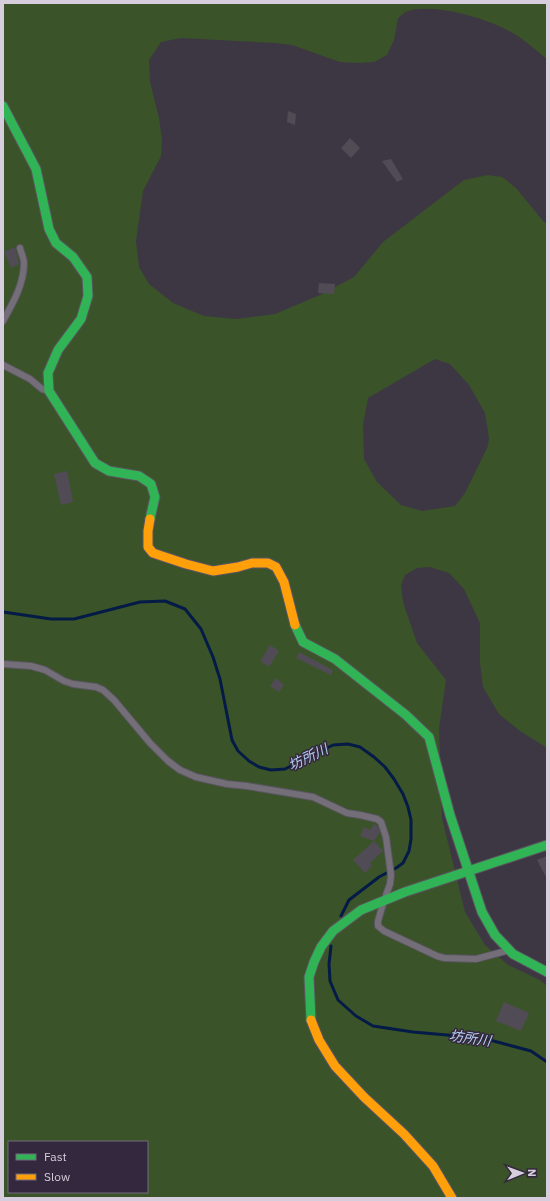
<svg xmlns="http://www.w3.org/2000/svg" width="550" height="1201" font-family="'IBM Plex Sans','Noto Sans JP',sans-serif">
	<style>
		.green { fill: #3b5329; fill-rule: evenodd }
		.lines { fill: none; stroke-linecap: round; stroke-linejoin: round }
		.stream { stroke: #051b47; stroke-width: 3 }
		.building { fill: #514b56 }
		.lane-casing { stroke: #5a5560; stroke-width: 8 }
		.fast-casing { stroke: #5a5560; stroke-width: 11 }
		.slow-casing { stroke: #5a5560; stroke-width: 11 }
		.lane { stroke: #736e78; stroke-width: 6 }
		.fast { stroke: #30b455; stroke-width: 9 }
		.slow { stroke: #ff9f0a; stroke-width: 9 }
		.labels { text-anchor: middle; stroke-width: 3; stroke-linejoin: round; paint-order: stroke }
		.water-label { font-size: 14px; font-style: italic; fill: #b4ccf2; stroke: #33283d }
	</style>
	<rect width="100%" height="100%" fill="#3d3743"/>
	<path class="green" d="M3 3H547V59C535 50 523 38 509 31 485 18 435 3 408 11 404 12 401 16 398 18L394 40 387 55 374 62 358 63 340 62 292 45 275 43 181 38 161 42 149 60 150 82 159 118 162 140 161 156 143 191 136 241 139 267 149 284 173 303 204 316 237 319 275 314 320 295 354 277 383 242 464 180 488 175 502 177 516 188 543 221 547 224V748L520 731 499 714 483 687 480 663V623L464 589 449 573 430 567 417 568 405 575 401 585 403 602 417 643 446 680 439 729 442 818 465 912 485 945 508 965 540 980 547 986V1198H3ZM435 359 450 364 469 385 485 413 489 438 488 446 465 493 455 506 422 511 401 505 377 482 364 459 363 425 368 398ZM9 1142H147V1192H9Z"/>
	<g class="lines">
		<g class="stream">
			<polyline points="3,612 51,619 74,619 140,602 165,601 185,609 201,629 213,657 220,679 232,740 238,751 249,761 259,767 271,770 285,769 333,745 348,744 360,747 374,757 385,767 394,779 403,794 408,807 411,820 411,839 409,851 403,863 396,868 379,877 349,900 341,916"/>
			<polyline points="331,946 329,964 330,981 338,1000 356,1016 373,1026 413,1032 470,1037 473,1038 486,1039 531,1051 547,1062"/>
		</g>
	</g>
	<g class="building">
		<polygon points="288,111 296,114 295,125 287,122"/>
		<polygon points="350,138 360,148 351,158 341,148"/>
		<polygon points="391,159 403,179 397,182 382,161"/>
		<polygon points="15,247 19,264 11,268 4,252"/>
		<polygon points="319,283 335,284 334,294 318,293"/>
		<polygon points="67,471 73,502 61,505 54,474"/>
		<polygon points="270,645 279,651 269,667 260,661"/>
		<polygon points="299,652 329,668 333,671 331,675 296,658"/>
		<polygon points="276,678 284,685 279,692 270,686"/>
		<polygon points="374,824 378,826 380,832 374,841 360,836 364,827 370,830"/>
		<polygon points="374,841 383,851 370,863 372,866 365,873 353,860"/>
		<polygon points="547,856 547,879 537,860"/>
		<polygon points="504,1002 529,1013 521,1031 496,1021"/>
	</g>
	<g class="lines">
		<g class="lane-casing">
			<g id="lane">
				<path d="M3 321C13 303 24 284 24 263 24 258 21 253 20 248"/>
				<polyline points="3,365 30,379 42,389 45,390"/>
				<polyline points="3,664 31,666 45,670 64,681 73,684 96,687 103,690 114,700 150,743 168,761 180,770 196,777 227,784 247,786 313,797 347,813 360,815 377,819 381,822 386,837 391,875 390,884 386,895"/>
				<polyline points="383,904 378,921 378,926 384,931 437,956 444,958 476,959 506,951"/>
			</g>
		</g>
		<g class="fast-casing">
			<g id="fast">
				<polyline points="3,106 36,169 49,229 56,243 73,257 87,277 88,296 81,319 58,350 48,373 49,391 95,463 109,471 139,476 151,484 155,497 150,519"/>
				<polyline points="295,625 303,642 335,659 406,715 429,737 450,815 482,912 495,935 513,954 547,972"/>
				<polyline points="311,1020 309,977 314,962 321,947 333,931 361,910 405,892 547,845"/>
			</g>
		</g>
		<g class="slow-casing">
			<g id="slow">
				<polyline points="150,519 148,531 148,547 153,553 186,564 213,571 238,567 252,563 268,563 276,567 284,582 295,625"/>
				<polyline points="311,1020 319,1040 335,1066 364,1097 404,1134 433,1166 452,1198"/>
			</g>
		</g>
		<use href="#lane" class="lane"/>
		<use href="#fast" class="fast"/>
		<use href="#slow" class="slow"/>
	</g>
	<g class="labels">
		<g class="water-label">
			<text transform="translate(308 757) rotate(-26)" y="5">坊所川</text>
			<text transform="translate(470 1038) rotate(8)" y="5">坊所川</text>
		</g>
	</g>
	<rect width="550" height="1201" fill="none" stroke="#d6cedd" stroke-width="8"/>
	<rect x="8" y="1141" width="140" height="52" fill="#33283d" stroke="#746a7d"/>
	<rect x="16" y="1154" width="20" height="6" fill="#30b455" stroke="#746a7d"/>
	<text x="44" y="1161" font-size="12" fill="#d6cedd">Fast</text>
	<rect x="16" y="1174" width="20" height="6" fill="#ff9f0a" stroke="#746a7d"/>
	<text x="44" y="1181" font-size="12" fill="#d6cedd">Slow</text>
	<g transform="translate(522 1173) rotate(89)" stroke="#33283d" stroke-width="3" paint-order="stroke">
	<path d="M0-3L7 15L0 10L-7 15Z" fill="#d6cedd"/>
	<text y="-6" font-size="11" font-weight="bold" text-anchor="middle" fill="#d6cedd">N</text>
	</g>
</svg>
